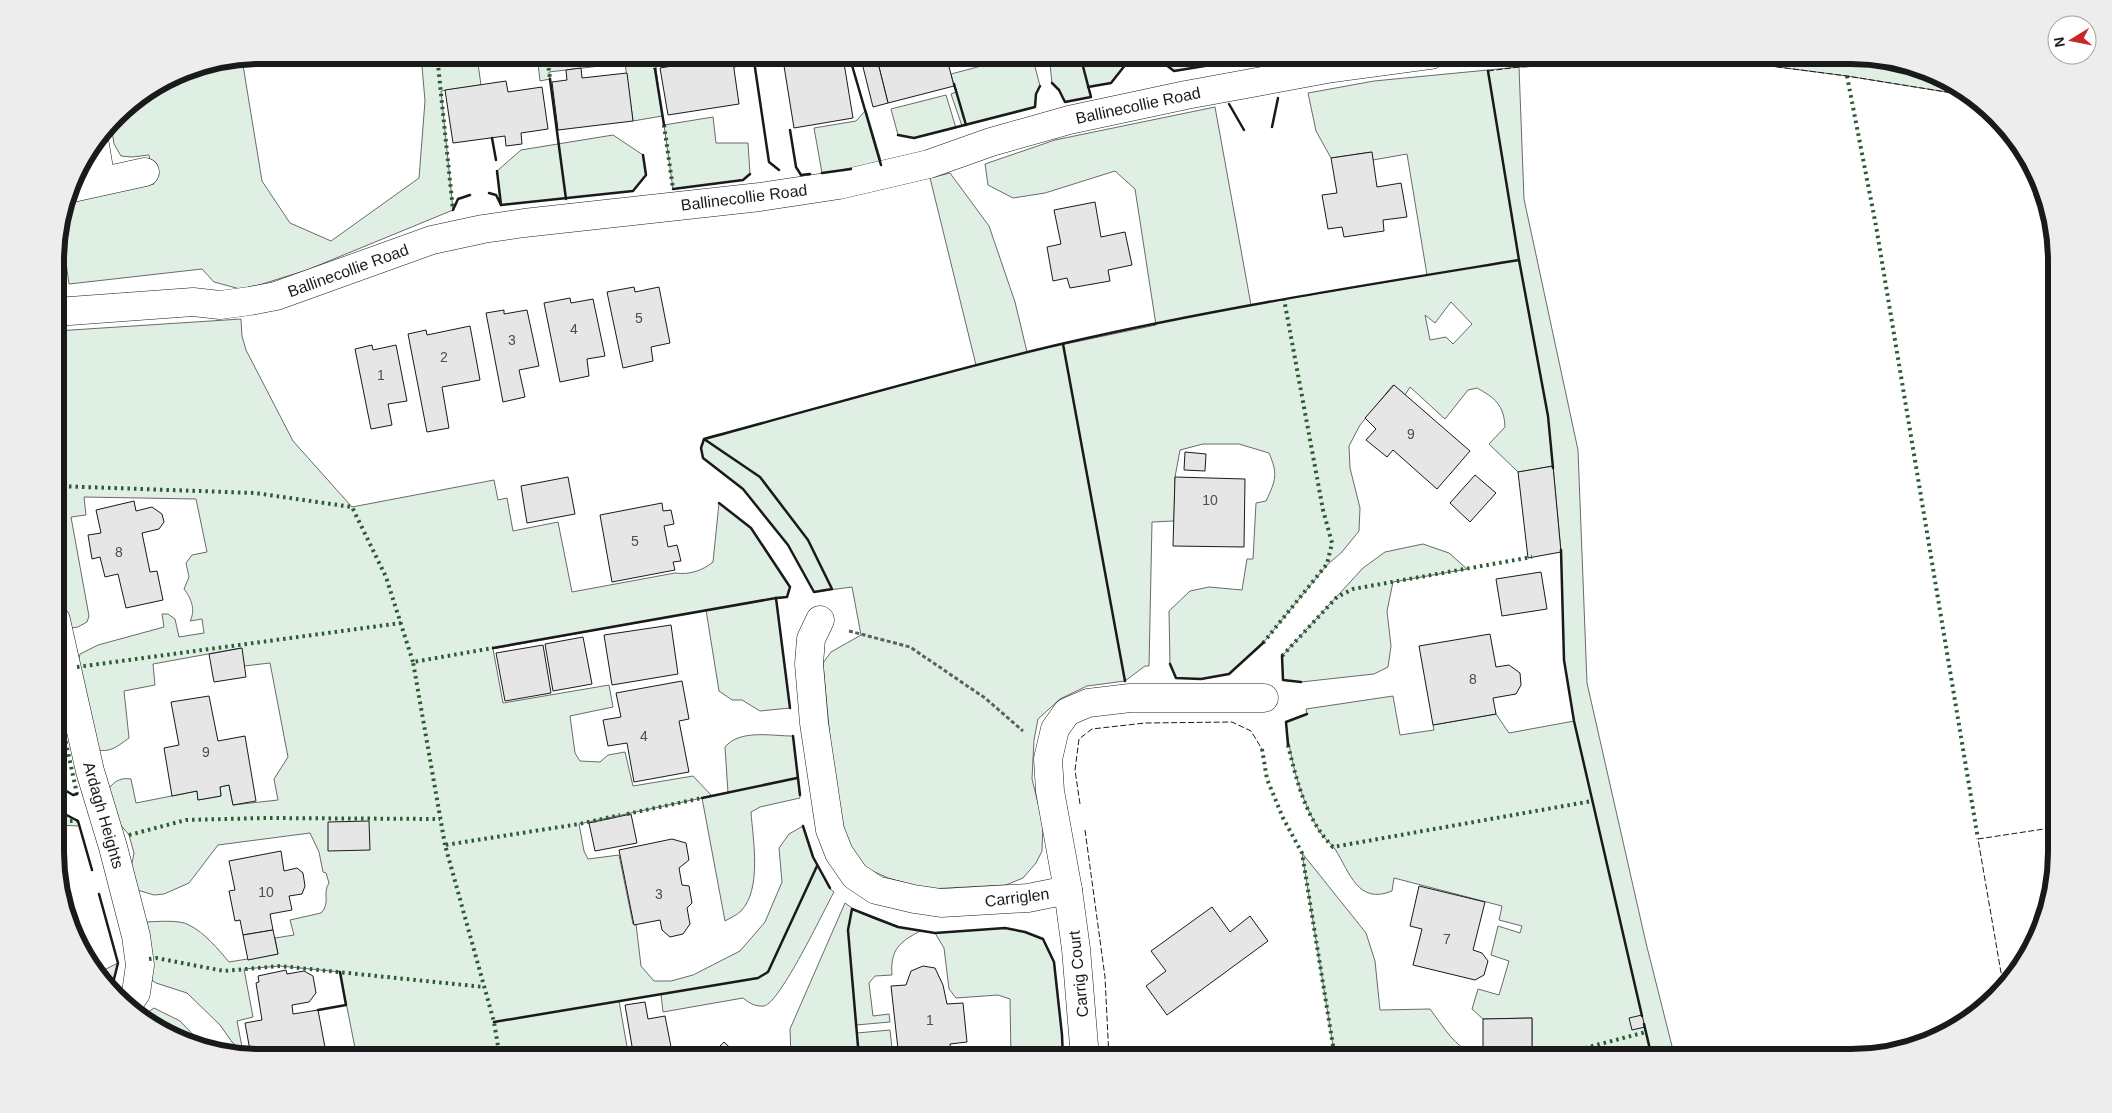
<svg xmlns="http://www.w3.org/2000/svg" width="2112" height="1113" font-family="Helvetica,sans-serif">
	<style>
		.green { fill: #e0efe3; stroke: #6a6a6a; fill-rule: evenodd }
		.building { fill: #e6e6e6; stroke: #1a1a1a }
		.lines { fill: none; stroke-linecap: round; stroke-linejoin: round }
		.minor-casing { stroke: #1a1a1a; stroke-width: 29 }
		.path { stroke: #5f5f5f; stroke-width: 3; stroke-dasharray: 4 2.5; stroke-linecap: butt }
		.minor { stroke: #fff; stroke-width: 28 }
		.hedge { stroke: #2b5a34; stroke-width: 4; stroke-dasharray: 2.5 4; stroke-linecap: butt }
		.fence { stroke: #1a1a1a; stroke-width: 1; stroke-dasharray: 6 2.5; stroke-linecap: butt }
		.wall { stroke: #1a1a1a; stroke-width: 2.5 }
		.labels { text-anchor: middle; stroke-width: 4; stroke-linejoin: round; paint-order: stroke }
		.number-label { font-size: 14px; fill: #4d4d4d }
		.street-label { font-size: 16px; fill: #1a1a1a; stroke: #fff }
		.rim { fill: none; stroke: #1a1a1a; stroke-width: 6 }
	</style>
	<rect width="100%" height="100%" fill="#fff"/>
	<g class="green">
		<polygon points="421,55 535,55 478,64 481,85 441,91 453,210 307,270 259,285 240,289 214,282 202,269 69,284 61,227 67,203 154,184 149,155 132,157 121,156 114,144 111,124 125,106 182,71 242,59 262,181 290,223 331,241 419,178 425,101"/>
		<polygon points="537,55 690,55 690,56 655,61 662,116 633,121 625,63 549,72 550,79 540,81"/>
		<polygon points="753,55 776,55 776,58 755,63"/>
		<polygon points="1023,55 1032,55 1040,86 1036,94 1035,107 962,126 951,94 956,92 951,74"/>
		<polygon points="1049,55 1118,55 1126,64 1111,83 1088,87 1091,97 1065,102 1059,90 1052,83"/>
		<polygon points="1167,55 1272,55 1174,71 1157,58"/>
		<path d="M1530 55H1797L1843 60 1945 78 1971 96 1847 76 1716 59 1519 67 1524 199 1578 450 1587 683 1646 943 1675 1058H1335L1302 853 1366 933 1375 961 1380 1010 1430 1009C1440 1022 1451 1041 1466 1050 1484 1060 1513 1057 1532 1055V1018L1483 1019 1472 1009 1478 989 1499 995 1509 961 1491 955 1498 926 1520 933 1522 926 1499 920 1502 906 1394 878 1392 891C1358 905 1350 873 1335 849 1331 843 1324 839 1320 832 1300 799 1290 760 1286 722L1307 714 1306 709 1393 696 1400 735 1434 730 1433 725 1496 714 1509 733 1574 721 1564 660 1561 552 1553 466 1518 472 1489 444 1505 427C1504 405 1495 398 1477 388L1468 390 1445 419 1410 387 1405 395 1393 385 1360 425 1349 446 1350 468 1360 508 1359 531 1342 552 1327 565 1263 643 1229 674 1201 679 1176 678 1170 664 1169 611 1190 591 1209 587 1242 590 1247 559H1253L1256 503 1266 501C1276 480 1278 474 1269 453L1239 444H1203L1180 450 1175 477 1174 521 1152 522 1149 666H1145L1125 681 1087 686 1060 699 1038 719 1034 740 1032 779 1043 823 1042 851 1036 863 1023 878 1006 885 928 889 888 878 866 868 847 842 840 811 831 750 823 663 831 652 861 635 852 587 814 592 788 545 743 489 703 458 701 448 704 439 976 365 930 178 950 173 989 226 1015 302 1027 352 1156 325 1135 189 1115 171 1045 193 1013 198 988 185 985 164 1055 140 1215 107 1251 305 1427 275 1407 154 1373 160 1371 152 1331 158 1316 131 1308 93 1374 81 1519 67ZM1451 302 1472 324 1453 344 1446 337 1430 340 1425 315 1435 323Z"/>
		<polygon points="946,95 956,128 914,138 898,135 891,109"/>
		<polygon points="866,110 882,164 822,173 814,128 856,121"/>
		<polygon points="713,117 716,143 748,143 750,174 743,180 673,189 664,125"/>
		<polygon points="613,135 643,155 646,175 633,191 501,205 497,171 521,150"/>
		<path d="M241 319 242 336 246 350 293 441 352 507 494 480 498 500 507 498 513 531 558 522 572 592 675 573C689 575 702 571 713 562L719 503 751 528 790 587 787 597 776 599 790 708 760 711 742 700H732L719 691 706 610 493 649 503 703 609 685 613 707 570 716 575 753 580 761 600 762 608 755 625 752 633 786 693 776 712 796 728 793 725 747C740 729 771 736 793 736L800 798 760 807 751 812C753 840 762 889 741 911 737 915 730 918 725 921L702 798 579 824 584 851 588 859 619 855 633 924H636L641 966 654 981H671L693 975 740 951 765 922 782 882 779 848 789 834 803 826 813 857 829 888 834 892C824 910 780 1003 764 1006 756 1007 749 1003 743 998L663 1012 661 994 619 1001 629 1058H357L340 972 280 966 244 969 253 1017 237 1021 243 1052 232 1042 220 1025 187 993 156 983 150 979 143 922C155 922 179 919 189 925 205 933 218 949 229 962L278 954 275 938 294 935 290 920 321 913C331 903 322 893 329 883L326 873 323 872 319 852 310 833 218 845 189 883 164 894 154 895 134 889 130 873 134 853 129 835 115 818 106 792C113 783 118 777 131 779L136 803 197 791 198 800 221 796 220 787 229 785 233 805 278 800 274 779 288 757 270 663 244 666 241 648 153 664 155 685 124 691 129 738C118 746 109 754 95 749L77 667 80 654 98 645 164 627 162 614H168L175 619 179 637 204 633 202 619 190 621C196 610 191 598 184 589L189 577 186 563 192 555 207 552 196 499 84 497 86 515 71 517 89 616 87 622 78 627 72 628 68 625 60 594 64 584 56 554V331Z"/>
		<polygon points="1423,544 1449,553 1467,569 1393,582 1387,611 1391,646 1388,667 1374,674 1301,682 1283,680 1282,656 1363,568 1385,552"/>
		<polygon points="57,810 78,821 79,826 57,825"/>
		<path d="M845 903C863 918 897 927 920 931 900 942 890 949 892 975L875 976 869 983 873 1016 889 1014 890 1022 856 1025 857 1033 890 1030 893 1058H791L790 1029Z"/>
		<polygon points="1005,928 1025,932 1043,939 1054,962 1062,1035 1063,1058 1011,1058 1010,999 998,995 956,998 949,989 944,948 935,933"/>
		<polygon points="118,963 111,991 96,974"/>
		<polygon points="154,1008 180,1021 202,1044 170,1037 141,1017"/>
	</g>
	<g class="building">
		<polygon points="690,55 732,55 739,104 668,115 660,68 691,63"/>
		<polygon points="732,55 753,55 755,63 734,67"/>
		<polygon points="876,55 946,55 954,86 888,103"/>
		<polygon points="876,55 888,103 873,107 861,59"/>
		<polygon points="957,55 980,55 959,61"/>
		<polygon points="843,57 853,118 794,128 784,66"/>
		<polygon points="581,68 582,78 627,73 633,121 558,130 552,82 567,80 566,70"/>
		<polygon points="506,81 508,92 542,87 548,129 521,133 522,144 506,146 505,136 453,143 445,90"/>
		<polygon points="1372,152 1377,187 1401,183 1407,217 1383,220 1384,231 1344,237 1342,227 1328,229 1322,195 1337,193 1331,158"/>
		<polygon points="1095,202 1101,237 1125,232 1132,265 1108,270 1110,281 1070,288 1067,278 1053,281 1047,247 1061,244 1054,210"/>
		<polygon points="634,287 635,292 659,287 670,343 651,347 653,361 623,368 607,292"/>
		<polygon points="570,298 571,303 593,299 605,356 587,359 589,376 560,382 544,303"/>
		<polygon points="504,310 504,314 527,310 539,366 519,370 525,397 503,402 486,313"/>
		<polygon points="470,326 480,380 442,387 449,428 427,432 408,334 426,330 427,335"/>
		<polygon points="372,345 373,350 396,345 407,401 388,404 392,425 371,429 355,349"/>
		<polygon points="1394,385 1470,451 1437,489 1393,450 1387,457 1366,440 1376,429 1365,418"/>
		<polygon points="1185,452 1206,454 1205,471 1184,470"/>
		<polygon points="1553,466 1561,552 1528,558 1518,472"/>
		<polygon points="1475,475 1496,493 1470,522 1450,503"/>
		<polygon points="568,477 575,514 527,523 521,486"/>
		<polygon points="1175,477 1245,479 1244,547 1173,546"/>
		<polygon points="134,501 136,511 152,507 162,514 164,522 159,529 142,533 150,572 157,571 163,600 126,608 118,574 105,577 100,557 92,559 88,535 101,533 96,510"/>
		<polygon points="662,503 663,511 671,510 674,524 664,526 668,547 677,545 681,561 673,562 675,570 612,582 600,515"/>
		<polygon points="1541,572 1547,609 1502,616 1496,579"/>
		<polygon points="671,625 678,674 612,685 604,635"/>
		<polygon points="1490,634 1496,667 1509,665 1520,673 1521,685 1516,694 1493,698 1496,714 1433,725 1419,646"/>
		<polygon points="583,637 592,684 553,691 545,644"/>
		<polygon points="543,645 551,693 505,701 496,653"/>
		<polygon points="242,648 246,677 214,682 209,654"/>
		<polygon points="682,681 689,719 679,721 689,772 634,782 627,743 608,746 603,720 621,717 616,693"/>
		<polygon points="209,696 218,741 245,736 256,801 233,805 229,785 220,787 221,796 198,800 197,791 172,796 164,748 179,745 171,702"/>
		<polygon points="631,814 637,843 595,851 589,823"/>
		<polygon points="369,821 370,850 328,851 328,822"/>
		<polygon points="672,839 686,843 689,860 679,868 682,885 689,886 692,903 687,908 690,924 683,934 670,937 662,930 660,920 634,925 619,850"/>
		<polygon points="281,851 284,871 297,868 303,873 305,886 302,894 289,896 292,910 270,914 273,930 243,935 240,920 235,921 229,891 235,890 229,861"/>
		<polygon points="1419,886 1485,902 1473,950 1482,953 1488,961 1484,975 1475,980 1413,965 1422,929 1410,926"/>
		<polygon points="64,887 69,911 60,888"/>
		<polygon points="1212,907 1230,932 1250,916 1268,941 1167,1015 1146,986 1166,971 1151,951"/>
		<polygon points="273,930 278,954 248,960 243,935"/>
		<polygon points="923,966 935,968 943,985 947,1004 963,1003 967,1042 950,1044 952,1058 899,1058 891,986 906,985 911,971"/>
		<polygon points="286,970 287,974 304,971 313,976 316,993 309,1002 292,1005 293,1014 318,1010 327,1058 282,1058 281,1053 256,1057 251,1056 245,1023 262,1020 256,983 259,982 258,976"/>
		<polygon points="645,1002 648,1019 665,1016 673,1057 634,1058 625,1005"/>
		<polygon points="1642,1015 1645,1027 1632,1030 1629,1018"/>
		<polygon points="1532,1018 1532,1056 1483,1056 1483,1019"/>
		<polygon points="724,1042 741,1058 708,1058"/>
	</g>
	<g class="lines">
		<g class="minor-casing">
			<g id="minor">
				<polyline points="95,145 101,181"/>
				<polyline points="72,188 145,172"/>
				<polyline points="56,312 193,302 220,305 250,301 276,296 432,240 483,229 524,223 760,197 839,185 929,164 991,142 1069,120 1186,95 1327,69 1431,55"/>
				<polyline points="56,620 90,771 113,847 136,936 140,965 136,993 126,1008"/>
				<polyline points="820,620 811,639 809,664 814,723 830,830 839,853 855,876 876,890 914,899 941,903 1028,898 1068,890 1050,791 1048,759 1055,729 1067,712 1088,703 1130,698 1264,698"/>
				<polyline points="1068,890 1076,949 1085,1058"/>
			</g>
		</g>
		<g class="path">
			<polyline points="57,241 63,281"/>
			<polyline points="849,631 910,647 985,698 1023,731"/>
		</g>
		<use href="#minor" class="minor"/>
		<g class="hedge">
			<polyline points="437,55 453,210"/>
			<polyline points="547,55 550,79"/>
			<polyline points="654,55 655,69"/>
			<polyline points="1240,55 1241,60"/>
			<polyline points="1847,76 1876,226 1978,839"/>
			<polyline points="664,125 673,189"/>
			<polyline points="56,486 255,493 352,507 386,577 413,662"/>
			<polyline points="1263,643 1327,564 1332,543 1323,510 1284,299"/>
			<polyline points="1282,656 1337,597 1353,589 1532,557"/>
			<polyline points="77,667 401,623"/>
			<polyline points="56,697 77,794"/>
			<path d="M1288 745C1297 782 1306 820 1333 847L1592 801"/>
			<polyline points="1262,749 1267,779 1283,818 1302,853 1335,1058"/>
			<polyline points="627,814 702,798"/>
			<polyline points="57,821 78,821"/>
			<polyline points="129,835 186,820 265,818 440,819"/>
			<polyline points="445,845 413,662 493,648"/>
			<polyline points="149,959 156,958 224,971 280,966 484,987"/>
			<polyline points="500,1058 494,1022 445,845 579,824 620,815"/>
			<polyline points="1547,1058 1646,1032"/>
		</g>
		<g class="fence">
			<polyline points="1488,71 1519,67 1716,59 1847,76 1971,96"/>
			<polyline points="1080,804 1075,770 1079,739 1092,729 1145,723 1232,722 1251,731 1262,749"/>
			<polyline points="1085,830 1105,977 1109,1058"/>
			<polyline points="2004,990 1978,839 2057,827"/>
		</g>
		<g class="wall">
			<polyline points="849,55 881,165"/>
			<polyline points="1157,58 1174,71 1272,55"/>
			<polyline points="754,61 769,162 779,170"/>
			<polyline points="655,69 664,125"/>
			<polyline points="1488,71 1519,260 1548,416 1553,468"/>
			<polyline points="550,79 566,199"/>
			<polyline points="1052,83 1059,90 1065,102 1091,97 1080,55"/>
			<polyline points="954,84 966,125"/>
			<polyline points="1088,87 1111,83 1126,64"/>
			<polyline points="1229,104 1244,130"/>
			<polyline points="1272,127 1278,98"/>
			<polyline points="790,130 796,167 801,175 810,174"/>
			<polyline points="898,135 914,138 1035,107 1036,94 1040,86"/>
			<polyline points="492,138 496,160"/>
			<polyline points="822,173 851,169"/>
			<polyline points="673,189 743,180 750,174"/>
			<polyline points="489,193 496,195 501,205 497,171"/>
			<polyline points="501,205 633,191 646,175 643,155"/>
			<polyline points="453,210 458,199 470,195"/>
			<polyline points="1063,344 1125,681"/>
			<path d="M704 439 701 448 703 458 743 489 788 545 814 592 832 589 808 540 760 477 704 439C823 407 941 372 1061 344 1212 309 1366 285 1519 260"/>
			<polyline points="719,503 751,528 790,587 787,597 776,598 790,708"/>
			<polyline points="1561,550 1564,660 1574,721 1642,1016"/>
			<polyline points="493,648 776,598"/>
			<polyline points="1282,656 1283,680 1301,682"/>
			<polyline points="1170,664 1176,678 1201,679 1229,674 1263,643"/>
			<polyline points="793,736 800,795"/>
			<polyline points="1288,745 1286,722 1307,714"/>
			<polyline points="63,789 73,795 77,794"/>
			<polyline points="702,798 797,778"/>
			<polyline points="57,810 78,821 92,870"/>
			<polyline points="803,826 813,857 830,888"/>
			<polyline points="99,894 118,963 111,991"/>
			<polyline points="96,974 104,969"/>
			<polyline points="318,1010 346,1005 340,972"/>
			<polyline points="494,1022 758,978 768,972 817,866"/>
			<polyline points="1644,1024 1652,1058"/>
			<polyline points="859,1058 848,930 852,909 898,927 935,933 1005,928 1025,932 1043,939 1054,962 1062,1035 1063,1058"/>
		</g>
	</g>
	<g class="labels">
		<g class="number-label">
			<text x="639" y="323">5</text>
			<text x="574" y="334">4</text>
			<text x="512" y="345">3</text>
			<text x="444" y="362">2</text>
			<text x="381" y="380">1</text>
			<text x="1411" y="439">9</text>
			<text x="1210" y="505">10</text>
			<text x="635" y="546">5</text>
			<text x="119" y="557">8</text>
			<text x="1473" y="684">8</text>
			<text x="644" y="741">4</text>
			<text x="206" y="757">9</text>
			<text x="266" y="897">10</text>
			<text x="659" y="899">3</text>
			<text x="1447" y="944">7</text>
			<text x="930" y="1025">1</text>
		</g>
		<g class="street-label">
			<text transform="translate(1138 105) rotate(-12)" y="6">Ballinecollie Road</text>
			<text transform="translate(744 197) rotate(-7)" y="6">Ballinecollie Road</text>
			<text transform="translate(348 270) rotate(-20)" y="6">Ballinecollie Road</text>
			<text transform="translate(104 815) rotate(74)" y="6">Ardagh Heights</text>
			<text transform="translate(1017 897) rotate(-7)" y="6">Carriglen</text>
			<text transform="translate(1078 974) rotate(-96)" y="6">Carrig Court</text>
		</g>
	</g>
	<path d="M0 0H2112V1113H0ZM261 64H1851A197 197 0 0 1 2048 261V852A197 197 0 0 1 1851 1049H261A197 197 0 0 1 64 852V261A197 197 0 0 1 261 64Z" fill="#ededed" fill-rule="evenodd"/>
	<path class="rim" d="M261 64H1851A197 197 0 0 1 2048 261V852A197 197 0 0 1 1851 1049H261A197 197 0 0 1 64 852V261A197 197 0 0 1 261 64Z"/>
	<g transform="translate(2072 40) rotate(260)"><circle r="24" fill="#ffffff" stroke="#a3a3a3"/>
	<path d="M0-4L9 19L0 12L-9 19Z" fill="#c62828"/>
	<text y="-8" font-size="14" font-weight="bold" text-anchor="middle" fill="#1a1a1a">N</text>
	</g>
</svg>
